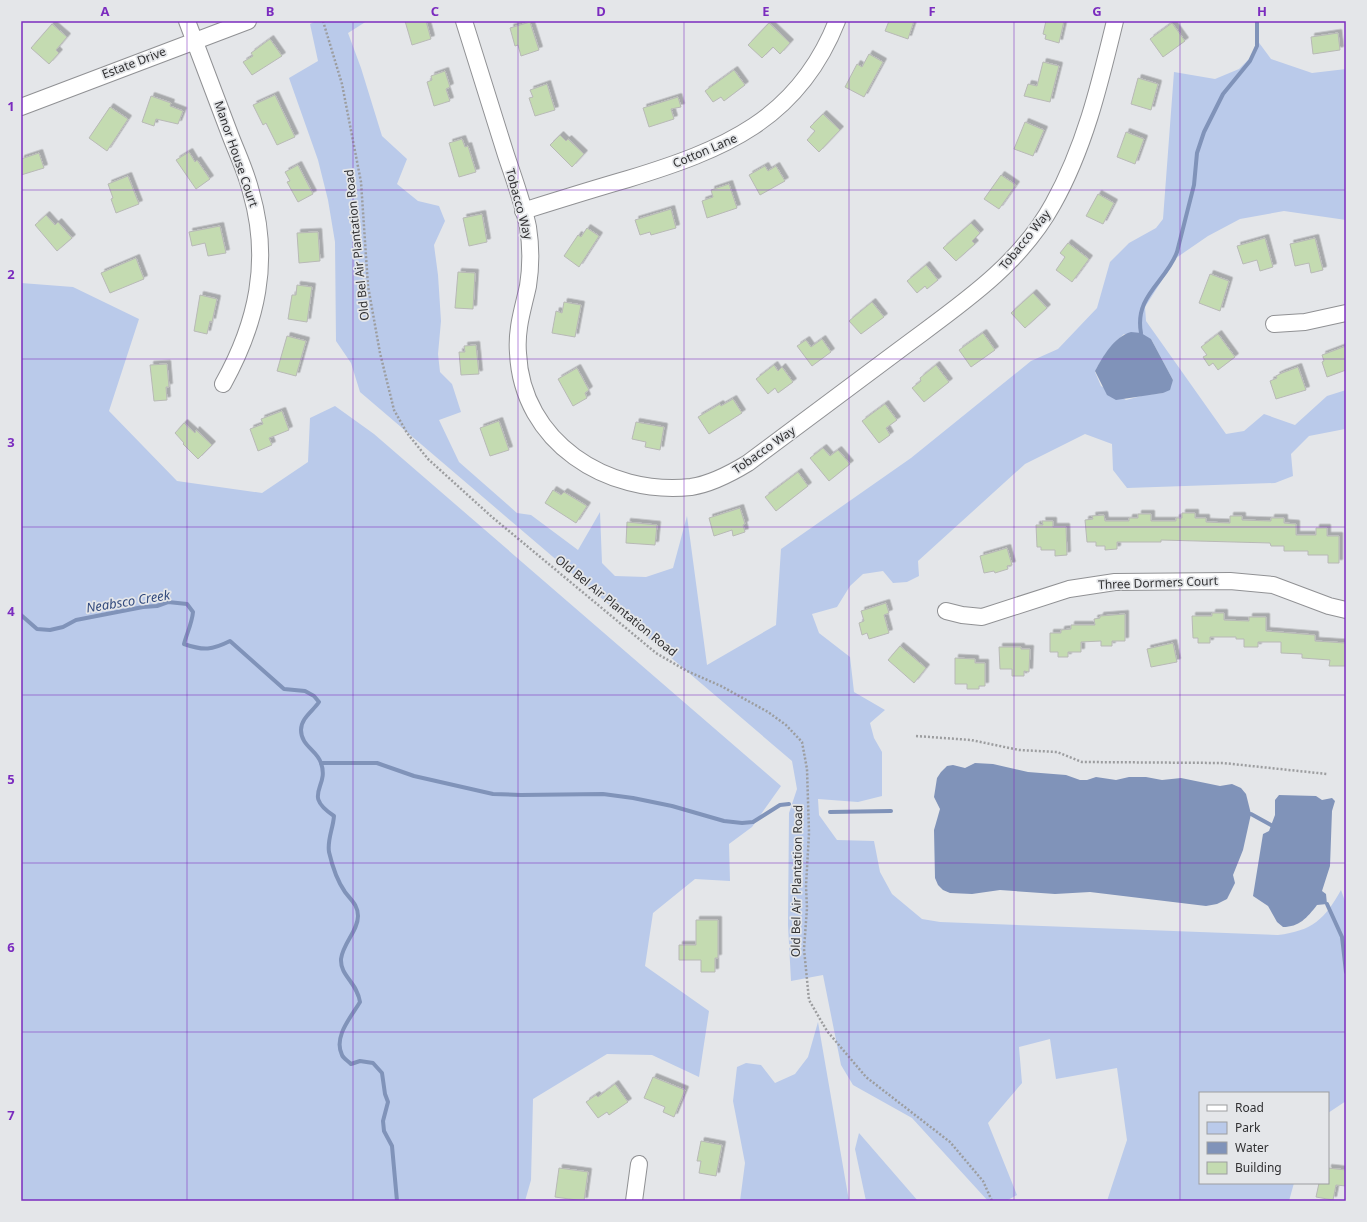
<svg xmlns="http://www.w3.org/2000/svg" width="1367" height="1222" font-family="'Noto Sans',sans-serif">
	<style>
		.green { fill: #bacaea; fill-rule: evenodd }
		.water { fill: #8093b9 }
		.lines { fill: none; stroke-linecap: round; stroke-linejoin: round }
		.stream { stroke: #8093b9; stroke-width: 4 }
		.building { fill: #c4dbb1; stroke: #b8b9b6; filter: url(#shadow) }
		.minor-casing { stroke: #909194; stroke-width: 18 }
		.path { stroke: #9c9d9f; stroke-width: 2.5; stroke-dasharray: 2 2; stroke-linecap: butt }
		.minor { stroke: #fff; stroke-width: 16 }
		.grid { fill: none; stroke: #7b2cbf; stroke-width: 1; stroke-opacity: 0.55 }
		.labels { text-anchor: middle; stroke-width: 3.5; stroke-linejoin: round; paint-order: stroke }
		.street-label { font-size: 12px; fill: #303032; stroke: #e4e6e9 }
		.water-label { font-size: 13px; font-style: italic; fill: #324a7d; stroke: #e4e6e9 }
		.neatline { fill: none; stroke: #7b2cbf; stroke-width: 1.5 }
		.grid-label { font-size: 13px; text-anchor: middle; font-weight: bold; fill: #7b2cbf }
	</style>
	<defs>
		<filter id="shadow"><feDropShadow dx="3.5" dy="-3.5" stdDeviation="0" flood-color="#0004"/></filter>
	</defs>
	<rect width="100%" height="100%" fill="#e4e6e9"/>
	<g class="green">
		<path d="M316 21H367L348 33 361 68 382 136 407 159 397 184 418 201 439 206 445 221 434 245 438 275 441 321 438 354 440 372 452 384 461 412 439 420 459 462 517 513 531 515 578 550 600 512 602 563 615 576 646 577 673 568 687 516 707 665 776 625 781 549 911 458 1031 361 1058 349 1097 308 1110 262 1129 243 1156 228 1163 219 1174 72 1215 79 1239 69 1253 55 1257 40 1271 59 1312 73 1346 69V220L1284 211 1240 219 1208 236 1176 258 1145 307 1146 321 1226 434 1244 431 1264 414 1295 425 1327 396 1346 390 1345 429 1309 436 1291 454 1293 476 1275 483 1127 488 1113 470 1112 444 1085 434 1025 464 918 561 919 576 907 582 893 583 883 571 863 574 850 586 837 607 812 614 819 633 850 657 854 692 885 710 870 723 874 738 882 752V796L858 802 818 799 819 815 837 840 874 841 880 872 892 894 922 919 940 922 1278 935C1312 931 1325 919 1341 890L1346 904V1101L1328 1113V1093H1200V1183H1294L1289 1201H1107L1127 1140 1117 1068 1056 1079 1050 1039 1019 1047 1022 1083 988 1123 1017 1195 1006 1201H988L912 1118 853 1085 841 1065 823 975 791 981 788 925 789 813 797 789 792 761 360 392 351 363 336 341 335 242 328 200 318 160 289 78 318 61 310 24ZM1124 334 1151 339 1173 380 1163 393 1145 395 1126 400 1101 386 1095 372C1102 357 1111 345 1124 334Z"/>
		<polygon points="21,283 73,287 139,319 109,411 177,481 262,493 308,462 310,418 335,406 374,434 781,786 752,827 729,844 730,881 695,879 653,913 645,966 709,1011 699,1077 652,1055 607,1054 533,1099 531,1180 525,1201 21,1201"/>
		<polygon points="818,1022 849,1201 740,1201 745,1163 733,1101 737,1067 746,1063 761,1065 775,1083 795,1074 808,1057"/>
		<polygon points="859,1133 918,1201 866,1201 855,1149"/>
	</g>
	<g class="water">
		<path d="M1131 332 1141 333 1151 339 1173 380 1170 390 1163 393 1116 400 1107 395 1095 371C1103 356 1114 337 1131 332Z"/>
		<polygon points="975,763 993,764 1028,772 1066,775 1080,780 1087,780 1096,777 1116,780 1129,777 1146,777 1162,780 1181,778 1220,786 1232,784 1241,788 1246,794 1251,814 1243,850 1233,875 1235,883 1227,899 1217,904 1206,906 1090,892 1055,894 1000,890 972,894 950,893 943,890 938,885 935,878 934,830 940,809 934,797 937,778 941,772 947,766 953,765 965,768"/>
		<path d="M1279 795 1316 796 1322 800 1332 798 1335 801 1332 811 1330 866 1322 891 1326 894 1327 904 1317 905C1307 918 1299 927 1283 927L1277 922 1268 906 1253 896 1263 834 1269 831 1275 815V800Z"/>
	</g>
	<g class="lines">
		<g class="stream">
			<path d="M1141 333C1134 296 1166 282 1177 252L1194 185 1197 153 1204 132 1223 94 1250 61 1257 46V21"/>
			<path d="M21 615 37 629 50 630 63 627 76 620 143 607 157 606 168 602 187 604 193 612C192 623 187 633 184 644 204 651 212 650 230 641L284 689 305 691 314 696 319 702C313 711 301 718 301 730 301 746 317 750 321 763 330 788 301 794 334 816 333 829 327 840 329 852 332 865 338 882 345 892 351 900 358 905 358 916 358 931 343 943 341 959 340 976 357 982 360 1002 351 1017 333 1037 342 1055 343 1058 348 1061 351 1064L360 1061 373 1063 382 1073 385 1094 388 1102 383 1121 384 1131 392 1146 397 1201"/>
			<polyline points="321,763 377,763 414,776 493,794 521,795 603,794 633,798 672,806 724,821 742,823 753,822 780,805 789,804"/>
			<polyline points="830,812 891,811"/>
			<polyline points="1251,814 1271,825"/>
			<polyline points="1327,904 1342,937 1346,972"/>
		</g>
	</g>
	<g class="building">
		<polygon points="405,21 426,21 431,39 412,45"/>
		<polygon points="889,21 914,21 908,39 885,31"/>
		<polygon points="1046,21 1064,21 1059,43 1045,39 1046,35 1043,34"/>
		<polygon points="530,22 539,50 521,56 518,45 515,46 510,28"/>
		<polygon points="769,23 790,43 780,54 773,47 762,58 748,45"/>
		<polygon points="1172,23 1185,41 1163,57 1150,39"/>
		<polygon points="52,24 67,37 56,50 59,53 49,64 31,48"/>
		<polygon points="1338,33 1340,50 1313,54 1311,37"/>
		<polygon points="270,39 282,56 252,75 243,62 253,56 251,53"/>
		<polygon points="869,54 883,62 864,97 845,87 857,64 862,67"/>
		<polygon points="1043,62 1059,66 1050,102 1024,96 1028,84 1037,86"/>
		<polygon points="734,70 745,85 724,101 721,97 713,102 705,91"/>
		<polygon points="445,71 450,87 446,89 450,101 434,106 427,82 432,80 431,76"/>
		<polygon points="1138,78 1158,84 1151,110 1131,104"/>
		<polygon points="547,84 555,110 535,116 529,98 533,97 530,90"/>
		<polygon points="275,95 295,137 277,145 266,123 263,125 253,105"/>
		<polygon points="151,96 171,103 170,106 183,111 178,124 156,119 154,126 142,122"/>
		<polygon points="678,97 681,107 671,109 674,119 649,127 643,108"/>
		<polygon points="110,107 128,119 107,151 89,138"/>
		<polygon points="823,114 840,130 819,152 807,140 815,131 810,127"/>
		<polygon points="1025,122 1044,130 1033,156 1014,149"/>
		<polygon points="1126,132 1144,139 1135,164 1117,157"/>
		<polygon points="560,135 566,141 568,139 584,154 572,167 550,145"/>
		<polygon points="462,139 465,147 468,146 476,172 459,177 449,143"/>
		<polygon points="189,152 195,162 197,160 210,179 196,189 176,160"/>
		<polygon points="39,153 44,168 21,175 21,159"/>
		<polygon points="298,165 313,194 298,202 287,182 290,181 285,172"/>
		<polygon points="765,166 768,171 776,166 785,181 760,195 749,175"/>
		<polygon points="1001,175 1016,185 999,209 984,199"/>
		<polygon points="128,176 139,204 116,213 111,199 113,198 108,184"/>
		<polygon points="729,184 737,208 707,218 702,201 713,197 711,190"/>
		<polygon points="1098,194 1114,203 1103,224 1086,216"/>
		<polygon points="671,209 676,228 651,235 650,232 640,235 635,220"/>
		<polygon points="482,214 487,242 469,246 463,218"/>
		<polygon points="46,215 55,225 58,222 72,238 57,251 35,225"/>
		<polygon points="971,223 980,233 972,241 975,244 956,261 943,248"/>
		<polygon points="220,226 226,253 208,256 205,243 192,246 189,232"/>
		<polygon points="587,228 599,236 579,267 564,256 578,235 581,237"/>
		<polygon points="318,232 320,261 299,263 297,233"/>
		<polygon points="1265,238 1273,267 1260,271 1257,260 1243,264 1237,246"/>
		<polygon points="1315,238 1323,270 1311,273 1309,263 1295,266 1290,244"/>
		<polygon points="1068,243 1089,259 1072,282 1056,270 1065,257 1060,253"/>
		<polygon points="136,258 144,279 110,293 101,273"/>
		<polygon points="926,265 938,280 927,289 925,286 917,293 907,281"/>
		<polygon points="458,272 475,273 473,309 455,308"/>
		<polygon points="1210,274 1229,281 1220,311 1199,303"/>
		<polygon points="297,285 312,287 307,322 288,319 292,295 296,295"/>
		<polygon points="1033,293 1047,308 1025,328 1011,313"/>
		<polygon points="200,295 217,299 212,322 210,321 207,334 194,331"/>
		<polygon points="564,302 581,305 575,337 552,333 556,311 562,313"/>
		<polygon points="872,302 884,317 861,334 849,321"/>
		<polygon points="983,333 995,350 971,367 959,350"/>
		<polygon points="1218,334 1235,357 1218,370 1213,363 1209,366 1203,357 1207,355 1201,347"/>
		<polygon points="287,336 306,341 296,376 277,371"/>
		<polygon points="822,339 831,352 812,366 797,346 806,340 811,347"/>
		<polygon points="476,345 479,374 461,375 459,352 465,352 464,346"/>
		<polygon points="1346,346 1346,370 1327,377 1322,362 1324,361 1322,355"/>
		<polygon points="167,364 169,387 166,387 167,400 154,401 150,365"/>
		<polygon points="774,365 778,371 782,367 793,382 778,393 775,388 768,394 756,379"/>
		<polygon points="936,365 949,382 924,402 912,388 921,381 920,378"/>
		<polygon points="1298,367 1306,390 1276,399 1270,381 1277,378 1276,376 1282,373"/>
		<polygon points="577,368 589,390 585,393 587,398 573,406 558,379"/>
		<polygon points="733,399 742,413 709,434 698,417 720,404 721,406"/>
		<polygon points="885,404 897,420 886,428 890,435 879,443 862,421"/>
		<polygon points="282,411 289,430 269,438 272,445 258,451 250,429 263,424 261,419"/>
		<polygon points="499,421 509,450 490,456 480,428"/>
		<polygon points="636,422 664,427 660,450 645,447 646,442 632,439"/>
		<polygon points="184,423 195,433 196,430 212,445 198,459 183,444 184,443 175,433"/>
		<polygon points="823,448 830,456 838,450 850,464 829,481 810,458"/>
		<polygon points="798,472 808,486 776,511 765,497"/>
		<polygon points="553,490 561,495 564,492 587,506 576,523 545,503"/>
		<polygon points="740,508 745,524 743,525 745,532 733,536 732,530 714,536 709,518"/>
		<polygon points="1182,513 1195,513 1195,518 1206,518 1206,522 1230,523 1230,516 1242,516 1242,520 1271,521 1271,518 1284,518 1284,523 1296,524 1296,535 1316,535 1316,528 1327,528 1327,536 1339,536 1339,563 1328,563 1328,555 1308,555 1308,551 1284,551 1284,546 1271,546 1270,543 1161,540 1161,542 1117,542 1117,549 1105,550 1105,546 1096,546 1096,542 1087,542 1085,520 1093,519 1092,516 1104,515 1105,521 1129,521 1129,518 1138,518 1138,514 1151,514 1151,521 1176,521 1176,518 1182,518"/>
		<polygon points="1042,521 1053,521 1053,527 1066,527 1067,555 1055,556 1055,550 1041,550 1041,547 1037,547 1036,525 1043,525"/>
		<polygon points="627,522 657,525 655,545 626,543"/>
		<polygon points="1007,548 1012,565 1007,566 1008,569 995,573 994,571 984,573 980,556"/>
		<polygon points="886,603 889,613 884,615 889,633 869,639 867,633 862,635 859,623 864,621 861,611"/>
		<polygon points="1212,613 1224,613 1224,620 1249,621 1249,617 1266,617 1266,631 1315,635 1315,641 1346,643 1346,666 1329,666 1330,660 1302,658 1302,654 1281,653 1281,642 1258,642 1258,647 1244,647 1244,639 1236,639 1236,637 1210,637 1210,643 1198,643 1198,638 1193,638 1192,616 1212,616"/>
		<polygon points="1125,614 1125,641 1112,641 1112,646 1101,646 1101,641 1081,642 1081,652 1068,652 1068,657 1058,657 1058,652 1050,652 1050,633 1061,633 1061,630 1071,629 1071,625 1095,625 1094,619 1100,618 1100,616"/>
		<polygon points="1173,643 1177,662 1151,667 1147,649"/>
		<polygon points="900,646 926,668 914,683 888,660"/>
		<polygon points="999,647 1021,647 1021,649 1030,649 1029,672 1024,671 1024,676 1012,676 1012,669 1000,669"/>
		<polygon points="955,658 975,659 975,663 985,663 985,686 979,686 979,689 967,689 967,684 955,684"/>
		<polygon points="696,920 718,920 718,958 715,958 715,972 701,972 701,960 679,960 679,945 696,945"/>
		<polygon points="653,1077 685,1090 674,1117 663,1112 665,1107 644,1098"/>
		<polygon points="615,1084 628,1102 609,1115 607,1112 598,1118 586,1102 596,1095 598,1097"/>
		<polygon points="701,1141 722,1145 716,1176 699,1173 701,1161 697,1161"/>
		<polygon points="559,1168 588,1172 584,1201 555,1197"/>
		<polygon points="1328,1168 1346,1170 1346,1186 1336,1185 1333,1200 1316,1197 1319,1183 1328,1183"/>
	</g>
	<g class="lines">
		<g class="minor-casing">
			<g id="minor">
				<path d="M187 21C201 58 215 95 229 132 236 151 246 171 251 192 271 261 257 323 223 384"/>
				<path d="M464 21C478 66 492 110 506 155 514 179 523 203 528 227 531 246 531 267 528 286 523 309 516 329 518 353 522 442 607 496 691 487 711 484 730 474 748 463 798 426 848 388 898 351 955 308 1018 268 1053 204 1085 147 1100 83 1115 21"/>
				<polyline points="21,107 248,21"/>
				<path d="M523 211C558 200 593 189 628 179 723 150 798 120 837 21"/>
				<polyline points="1274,324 1305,322 1346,313"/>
				<polyline points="946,611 962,615 982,617 1069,589 1115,582 1230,581 1273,585 1329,606 1346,610"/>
				<polyline points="634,1201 639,1164"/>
			</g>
		</g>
		<g class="path">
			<polyline points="323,21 342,84 361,182 368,286 380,353 394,410 407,433 428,459 492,517 656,653 687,671 721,686 768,712 786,725 802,742 807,769 809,833 806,886 807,908 804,949 809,1000 827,1031 866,1077 950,1142 983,1181 992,1201"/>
			<polyline points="916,736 971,740 1019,750 1057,752 1082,762 1223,763 1327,774"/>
		</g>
		<use href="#minor" class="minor"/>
	</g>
	<path class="grid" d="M187 21V1201M353 21V1201M518 21V1201M684 21V1201M849 21V1201M1014 21V1201M1180 21V1201M21 190H1346M21 359H1346M21 527H1346M21 695H1346M21 863H1346M21 1032H1346"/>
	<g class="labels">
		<g class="street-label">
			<text transform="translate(134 63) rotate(-21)" y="4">Estate Drive</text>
			<text transform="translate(705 151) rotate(-23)" y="4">Cotton Lane</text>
			<text transform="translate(236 154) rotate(71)" y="4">Manor House Court</text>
			<text transform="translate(519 204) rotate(75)" y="4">Tobacco Way</text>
			<text transform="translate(1025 240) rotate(-51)" y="4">Tobacco Way</text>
			<text transform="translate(357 245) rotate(-96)" y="4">Old Bel Air Plantation Road</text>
			<text transform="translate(764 450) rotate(-35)" y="4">Tobacco Way</text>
			<text transform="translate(1158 583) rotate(-2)" y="4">Three Dormers Court</text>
			<text transform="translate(616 606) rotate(39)" y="4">Old Bel Air Plantation Road</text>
			<text transform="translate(797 881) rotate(-89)" y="4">Old Bel Air Plantation Road</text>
		</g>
		<g class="water-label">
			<text transform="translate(128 601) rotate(-9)" y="5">Neabsco Creek</text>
		</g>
	</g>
	<rect width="1367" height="1222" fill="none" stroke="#e4e6e9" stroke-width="44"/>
	<rect x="1199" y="1092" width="130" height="92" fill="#e4e6e9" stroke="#9c9da0"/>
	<rect x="1207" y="1105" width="20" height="6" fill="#ffffff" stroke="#9c9da0"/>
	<text x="1235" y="1112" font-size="12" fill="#303032">Road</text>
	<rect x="1207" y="1122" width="20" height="12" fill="#bacaea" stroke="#9c9da0"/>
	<text x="1235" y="1132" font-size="12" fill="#303032">Park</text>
	<rect x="1207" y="1142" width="20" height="12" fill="#8093b9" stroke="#9c9da0"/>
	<text x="1235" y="1152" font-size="12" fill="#303032">Water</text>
	<rect x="1207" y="1162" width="20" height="12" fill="#c4dbb1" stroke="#9c9da0"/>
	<text x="1235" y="1172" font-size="12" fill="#303032">Building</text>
	<rect x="22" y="22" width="1323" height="1178" class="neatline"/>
	<g class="grid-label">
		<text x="105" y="16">A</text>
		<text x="270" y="16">B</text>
		<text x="435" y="16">C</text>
		<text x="601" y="16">D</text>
		<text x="766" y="16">E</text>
		<text x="932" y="16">F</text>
		<text x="1097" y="16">G</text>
		<text x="1262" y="16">H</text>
		<text x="11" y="111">1</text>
		<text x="11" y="279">2</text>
		<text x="11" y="447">3</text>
		<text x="11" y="616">4</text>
		<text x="11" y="784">5</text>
		<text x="11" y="952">6</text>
		<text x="11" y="1120">7</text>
	</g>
</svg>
